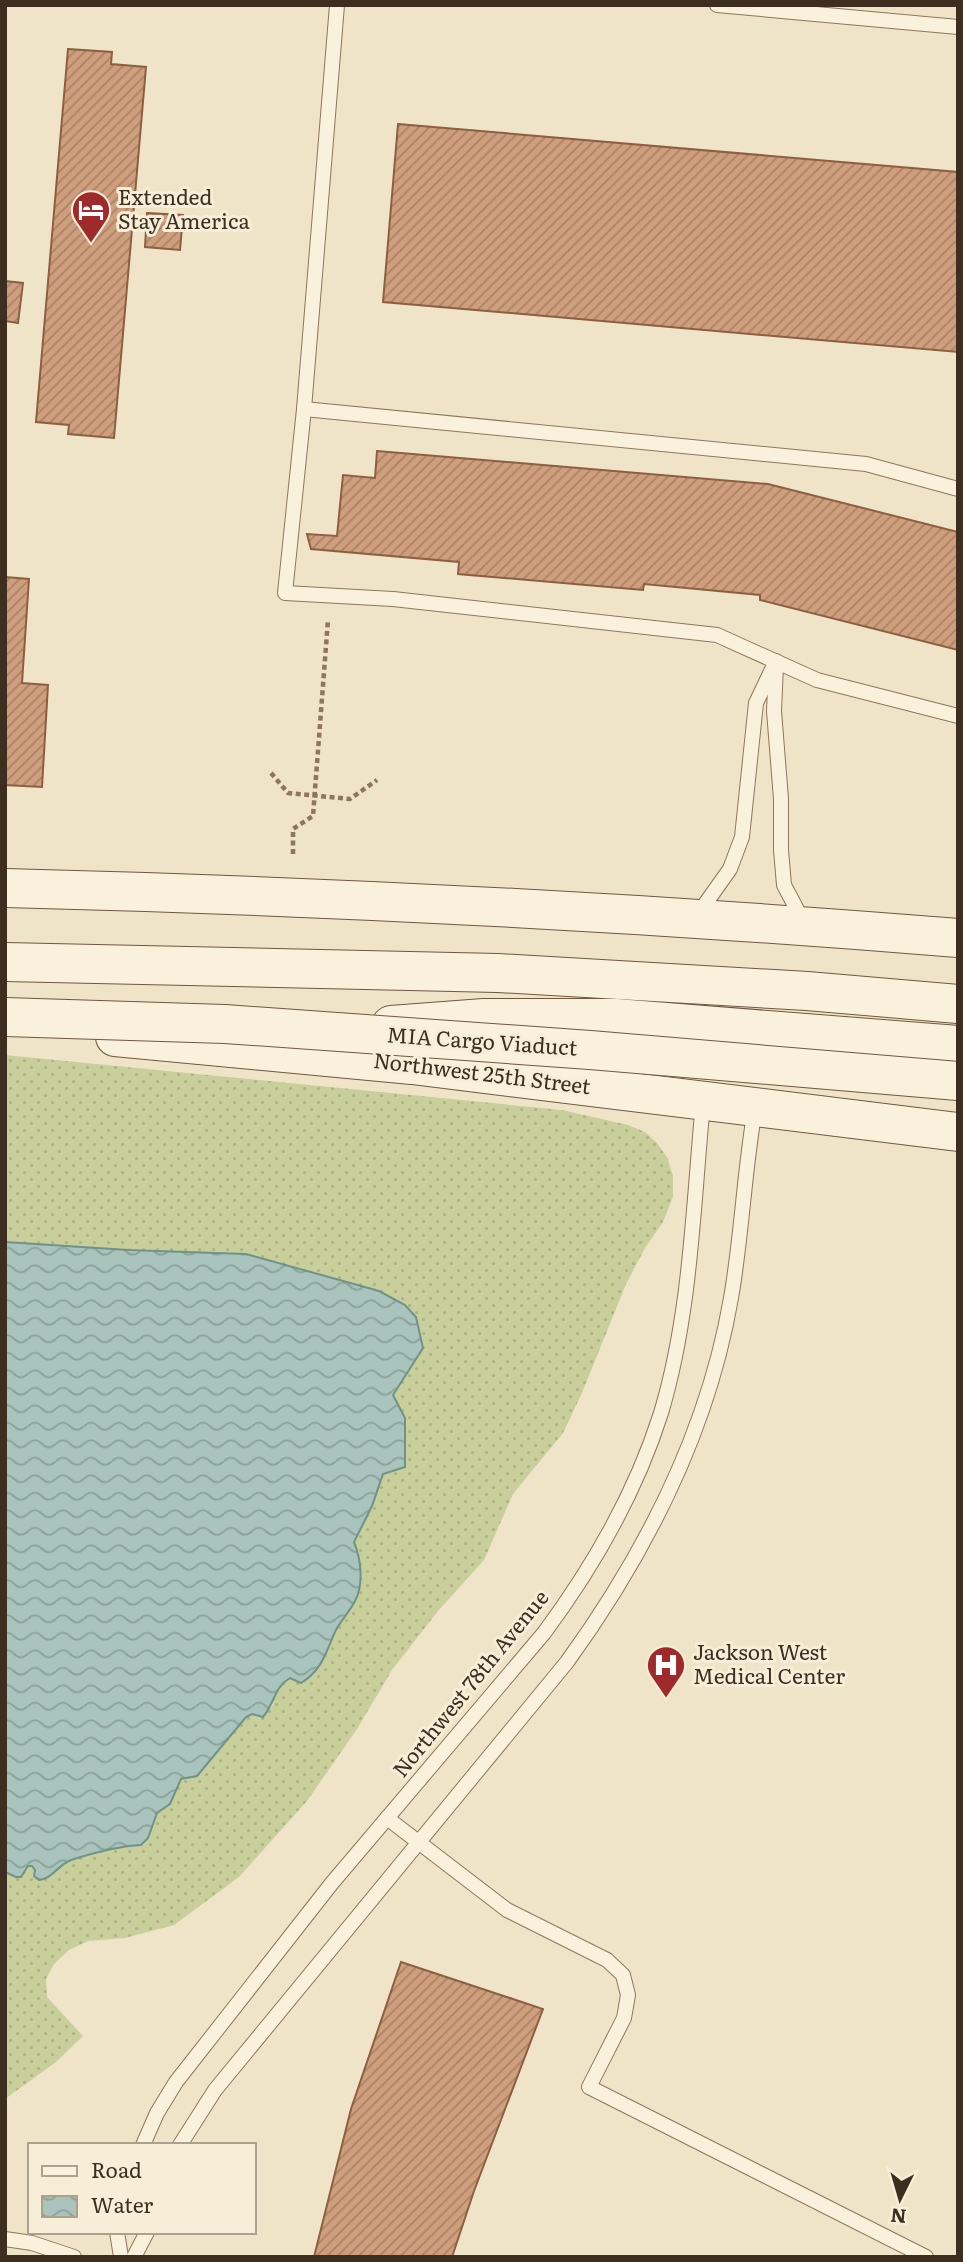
<svg xmlns="http://www.w3.org/2000/svg" width="963" height="2262" font-family="Literata,serif">
	<style>
		.grass { fill: url(#grass-dots) }
		.water { fill: url(#water-waves); stroke: #6f938a; stroke-width: 2 }
		.building { fill: url(#building-hatch); stroke: #8d5f41; stroke-width: 2 }
		.lines { fill: none; stroke-linecap: round; stroke-linejoin: round }
		.service-casing { stroke: #8d765c; stroke-width: 16 }
		.secondary-casing { stroke: #6f573f; stroke-width: 40 }
		.path { stroke: #8d765c; stroke-width: 4.5; stroke-dasharray: 5 3.5; stroke-linecap: butt }
		.service { stroke: #faf1dc; stroke-width: 14 }
		.secondary { stroke: #faf1dc; stroke-width: 38 }
		.secondary-bridge-casing { stroke: #6f573f; stroke-width: 40; stroke-linecap: butt }
		.secondary-bridge { stroke: #faf1dc; stroke-width: 38 }
		.labels { text-anchor: middle; stroke-width: 6; stroke-linejoin: round; paint-order: stroke }
		.poi-label { font-size: 21px; fill: #3d2e20; stroke: #f7eed8; text-anchor: start }
		.street-label { font-size: 21px; fill: #3d2e20; stroke: #f7eed8 }
	</style>
	<defs>
		<pattern id="grass-dots" width="8" height="8" patternUnits="userSpaceOnUse" patternTransform="scale(1.75)"><rect width="8" height="8" fill="#c9cf9b"/><path d="M2 2h.1M6 6h.1" fill="none" stroke="#aeb285" stroke-width="1.8" stroke-linecap="round"/></pattern>
		<pattern id="water-waves" width="16" height="10" patternUnits="userSpaceOnUse" patternTransform="scale(1.75)"><rect width="16" height="10" fill="#a9c4bc"/><path d="M0 5q4-4 8 0t8 0" fill="none" stroke="#8ba098"/></pattern>
		<pattern id="building-hatch" width="6" height="6" patternUnits="userSpaceOnUse" patternTransform="scale(1.75)"><rect width="6" height="6" fill="#cf9f7d"/><path d="M-1 1l2-2M0 6l6-6M5 7l2-2" fill="none" stroke="#a98266"/></pattern>
	</defs>
	<rect width="100%" height="100%" fill="#f0e4c8"/>
	<path class="grass" d="M5 1055 562 1110 628 1125 645 1132 657 1143 667 1157 673 1176V1197L663 1222 645 1248 626 1284 582 1393 563 1433 513 1494 484 1560 438 1611 392 1670 357 1729 307 1801 239 1877 174 1925 125 1938 88 1941 69 1950 54 1964 46 1979 47 1997 83 2036 56 2062 5 2099V1872L16 1877 26 1872 28 1866H33L35 1870 34 1876 39 1880C52 1879 58 1865 71 1860 93 1853 118 1846 141 1845L148 1838 157 1813 170 1804 181 1779 230 1734 246 1717 272 1707 277 1689 286 1681 326 1655 359 1554 354 1542 372 1506 383 1474 405 1467C406 1436 407 1423 393 1395L403 1377 405 1305 379 1291 246 1254 128 1250 5 1242Z"/>
	<path class="water" d="M5 1242 128 1250 246 1254 379 1291 405 1305 416 1317 423 1348 393 1395 405 1418V1467L383 1474 372 1506 354 1542C361 1559 364 1584 355 1601 349 1613 339 1622 334 1634 326 1653 321 1671 301 1683L290 1678C274 1687 275 1703 263 1717L252 1714 246 1717 197 1776 181 1779 170 1804 157 1813 148 1838 141 1845C118 1846 93 1853 71 1860 58 1865 52 1879 39 1880L34 1876 35 1870 32 1866H28L21 1877H16L5 1872Z"/>
	<g class="building">
		<polygon points="68,49 112,52 111,64 146,67 114,438 68,434 69,425 36,422"/>
		<polygon points="398,124 958,172 958,352 383,302"/>
		<polygon points="147,213 183,215 180,250 145,247"/>
		<polygon points="5,281 23,283 18,323 5,321"/>
		<polygon points="377,451 768,484 958,532 958,650 760,600 760,595 644,584 643,590 458,574 459,562 311,549 307,534 337,536 343,475 375,478"/>
		<polygon points="5,577 29,579 22,683 48,685 42,787 5,785"/>
		<polygon points="401,1962 543,2009 474,2191 452,2257 314,2257 351,2109"/>
	</g>
	<g class="lines">
		<g class="service-casing">
			<g id="service">
				<polyline points="337,5 304,409 285,593 393,599 717,635 817,680 958,716"/>
				<polyline points="717,5 958,27"/>
				<polyline points="304,409 866,464 958,489"/>
				<polyline points="776,666 774,711 781,799 781,850 784,885 804,923"/>
				<polyline points="698,914 730,869 742,837 756,703 776,661"/>
				<polyline points="387,1818 507,1910 607,1960 623,1975 628,1995 624,2018 589,2087 926,2257"/>
				<path d="M143 2145 157 2113 176 2082 332 1883 544 1633C593 1567 636 1492 661 1413 691 1313 693 1206 703 1103"/>
				<path d="M180 2145 215 2090 567 1662C646 1553 708 1432 731 1298 742 1235 744 1172 755 1109"/>
				<polyline points="117,2232 121,2257"/>
				<polyline points="5,2239 32,2243 74,2257"/>
				<polyline points="134,2257 147,2232"/>
			</g>
		</g>
		<g class="secondary-casing">
			<g id="secondary">
				<path d="M5 888C323 896 641 912 958 938"/>
				<polyline points="5,962 498,973 807,991 958,1004"/>
				<polyline points="391,1025 484,1018 616,1018 958,1045"/>
				<polyline points="115,1037 412,1065 958,1132"/>
			</g>
		</g>
		<g class="path">
			<polyline points="271,773 288,793 350,799 377,780"/>
			<polyline points="293,854 293,829 313,816 328,620"/>
		</g>
		<use href="#service" class="service"/>
		<use href="#secondary" class="secondary"/>
		<g class="secondary-bridge-casing">
			<polyline id="secondary-bridge" points="5,1017 225,1024 590,1050 958,1081"/>
		</g>
		<use href="#secondary-bridge" class="secondary-bridge"/>
	</g>
	<defs>
		<g id="hotel-pin" transform="scale(2.0125)"><path d="M0 17L-7.5 6A9.5 9.5 0 1 1 7.5 6Z" fill="#9e2a2b" stroke="#f7eed8"/><path d="M-6-4.5h1.5V1H6V5H4.5V3h-9V5H-6ZM-4 0a1.8 1.8 0 1 1 3.6 0ZM.5 0V-2.5h3Q6-2.5 6 0Z" fill="#fff"/></g>
		<g id="hospital-pin" transform="scale(2.0125)"><path d="M0 17L-7.5 6A9.5 9.5 0 1 1 7.5 6Z" fill="#9e2a2b" stroke="#f7eed8"/><path d="M-5-5h3v3.5h4V-5h3V5h-3V1.5h-4V5h-3Z" fill="#fff"/></g>
	</defs>
	<g fill-rule="evenodd">
		<use href="#hotel-pin" x="91" y="210"/>
		<use href="#hospital-pin" x="666" y="1665"/>
	</g>
	<g class="labels">
		<g class="poi-label">
			<text x="118" y="205">Extended<tspan x="118" dy="24">Stay America</tspan></text>
			<text x="693" y="1660">Jackson West<tspan x="693" dy="24">Medical Center</tspan></text>
		</g>
		<g class="street-label">
			<text transform="translate(482 1042) rotate(4)" y="7">MIA Cargo Viaduct</text>
			<text transform="translate(482 1074) rotate(7)" y="7">Northwest 25th Street</text>
			<text transform="translate(471 1684) rotate(-51)" y="7">Northwest 78th Avenue</text>
		</g>
	</g>
	<rect width="963" height="2262" fill="none" stroke="#3d2e20" stroke-width="14"/>
	<rect x="28" y="2143" width="228" height="91" fill="#f7eed8" stroke="#ada18e" stroke-width="2"/>
	<rect x="42" y="2166" width="35" height="10" fill="#faf1dc" stroke="#ada18e" stroke-width="2"/>
	<text x="91" y="2178" font-size="21" fill="#3d2e20">Road</text>
	<rect x="42" y="2196" width="35" height="21" fill="url(#water-waves)" stroke="#ada18e" stroke-width="2"/>
	<text x="91" y="2213" font-size="21" fill="#3d2e20">Water</text>
	<g transform="translate(900 2199) rotate(185)" stroke="#f7eed8" stroke-width="5" paint-order="stroke">
	<path d="M0-5L12 26L0 18L-12 26Z" fill="#3d2e20"/>
	<text y="-10" font-size="19" font-weight="bold" text-anchor="middle" fill="#3d2e20">N</text>
	</g>
</svg>
